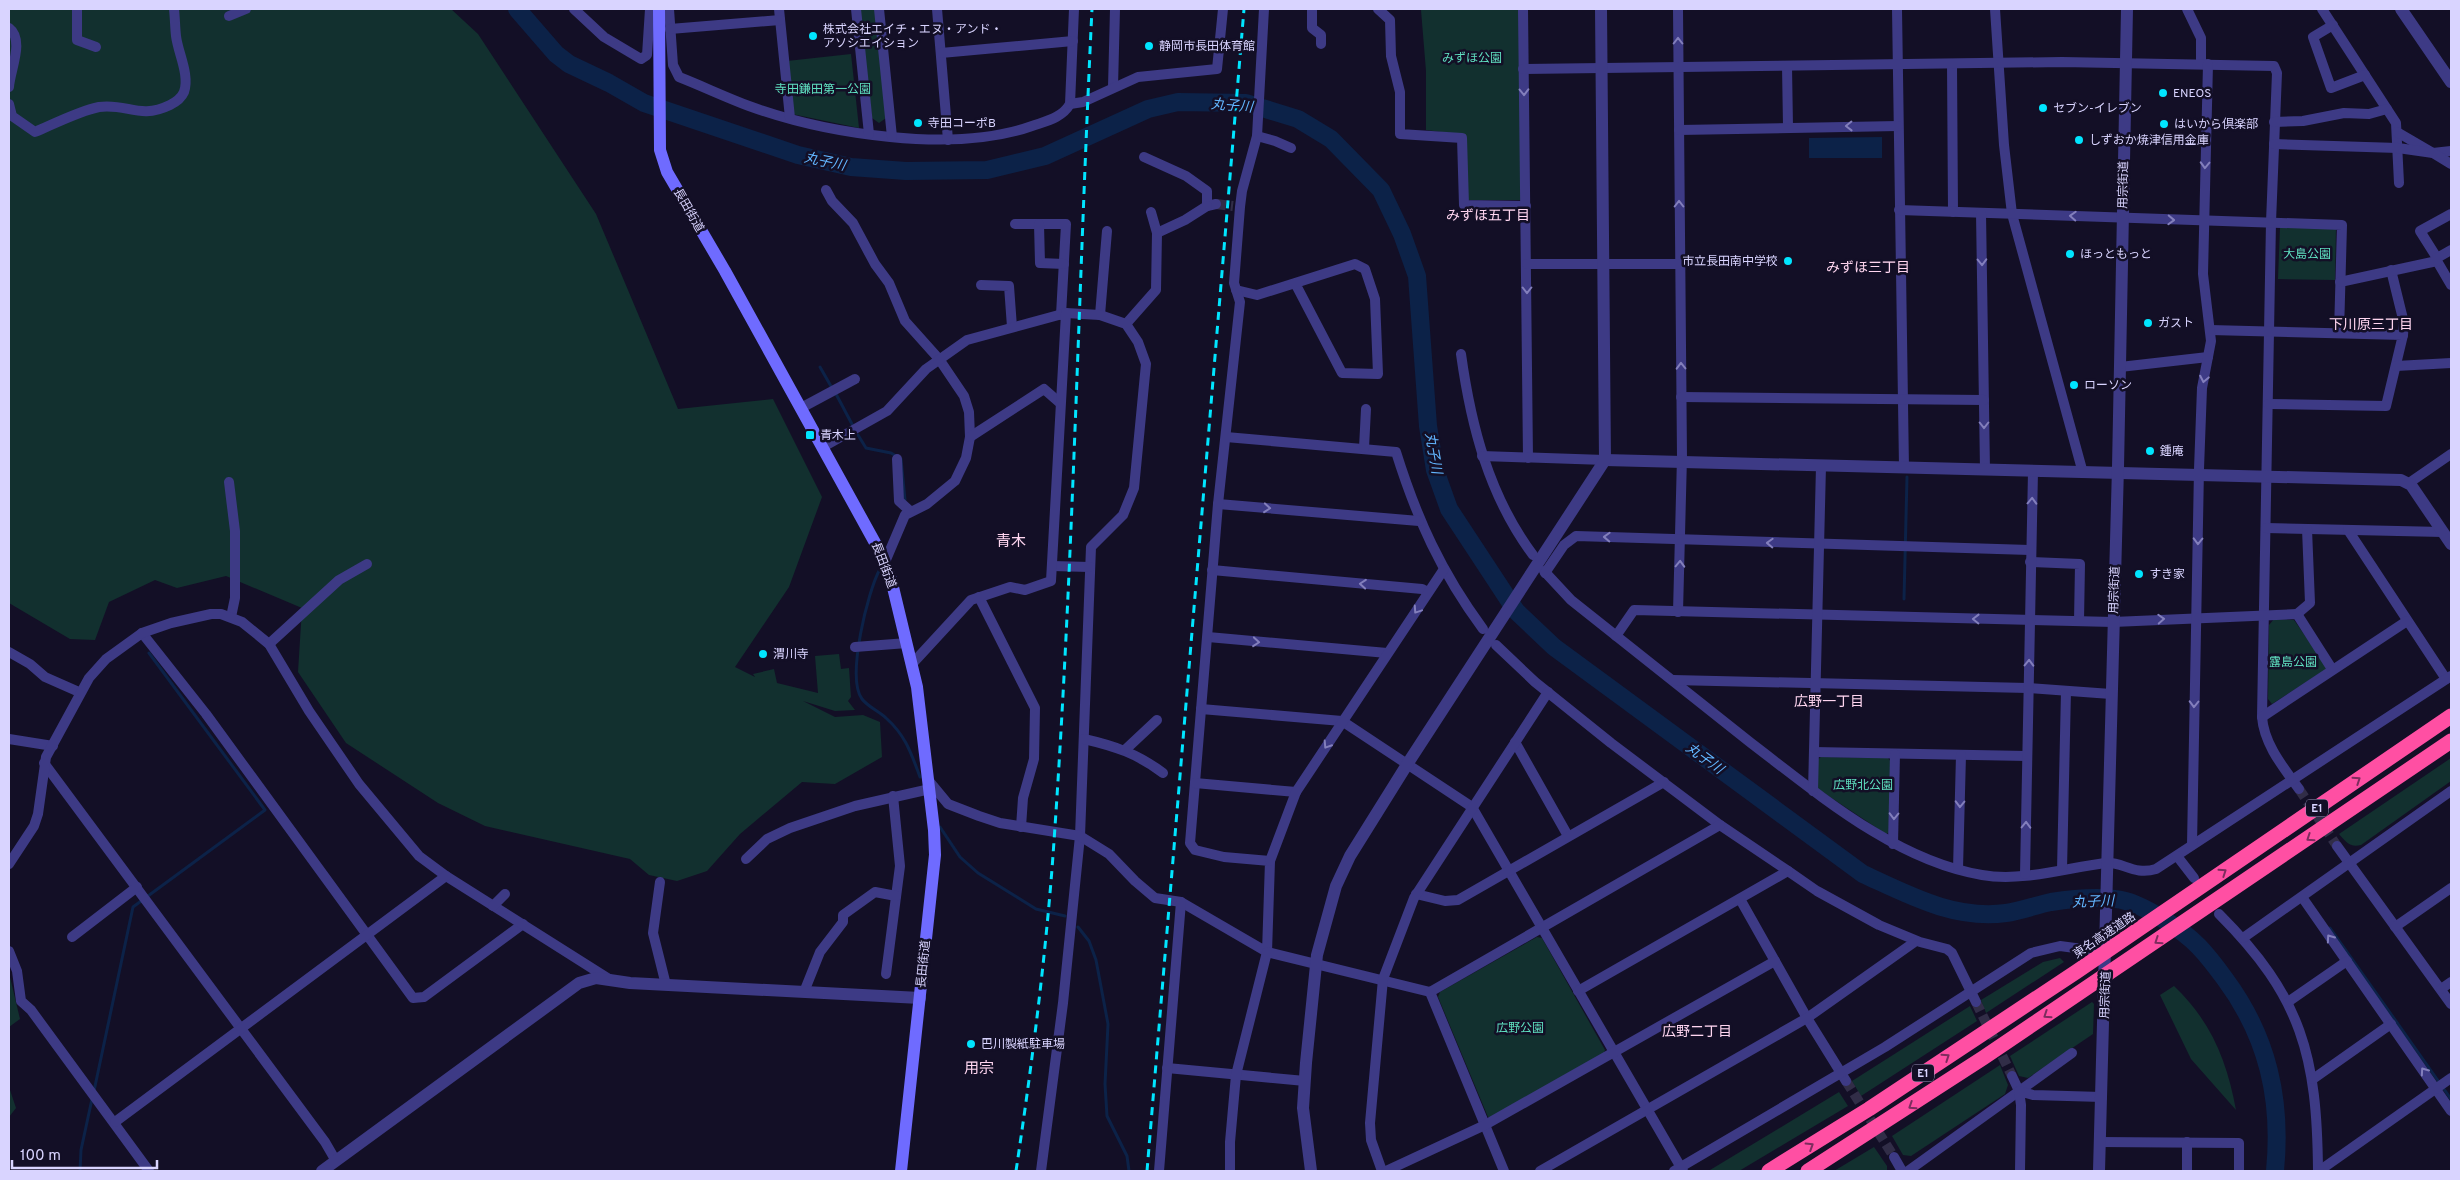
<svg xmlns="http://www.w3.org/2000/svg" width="2460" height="1180" font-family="Overpass,'Noto Sans JP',sans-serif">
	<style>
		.green { fill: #12302f }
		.water { fill: #0c2248 }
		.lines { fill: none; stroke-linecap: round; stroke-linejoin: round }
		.stream { stroke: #0c2248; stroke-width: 3 }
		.river { stroke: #0c2248; stroke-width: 18 }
		.minor-tunnel { stroke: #312d47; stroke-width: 10; stroke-dasharray: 10 5; stroke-linecap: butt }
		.minor { stroke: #3d3a85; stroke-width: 10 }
		.tertiary { stroke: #3d3a85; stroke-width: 12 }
		.secondary { stroke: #6f6bff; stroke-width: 12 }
		.motorway { stroke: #ff4fa3; stroke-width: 15 }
		.rail { stroke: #00e5ff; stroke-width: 3; stroke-dasharray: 8 6; stroke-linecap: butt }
		.oneway { stroke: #837fbc }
		.oneway2 { stroke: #7d2c5e }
		.poi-dot { fill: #00e5ff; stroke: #130f26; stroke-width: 2 }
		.labels { text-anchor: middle; stroke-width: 5; stroke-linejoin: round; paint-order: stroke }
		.shield { fill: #130f26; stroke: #9e99be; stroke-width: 1 }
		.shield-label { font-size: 11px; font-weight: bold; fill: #d9d4ff }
		.poi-label { font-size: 12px; fill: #d9d4ff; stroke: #130f26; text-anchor: start }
		.park-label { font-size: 12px; fill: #5fe0c0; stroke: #130f26 }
		.street-label { font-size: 12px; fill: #d9d4ff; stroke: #130f26 }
		.water-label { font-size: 14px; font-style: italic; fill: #62b6ff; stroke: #130f26 }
		.neighbourhood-label { font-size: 14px; fill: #ffd6f0; stroke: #130f26 }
		.quarter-label { font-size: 15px; fill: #ffd6f0; stroke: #130f26 }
	</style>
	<rect width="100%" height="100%" fill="#130f26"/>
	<g class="green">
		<polygon points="9,9 451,9 478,34 596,214 678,409 773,399 822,497 789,587 735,667 755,677 753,674 774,669 777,683 818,693 815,656 839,654 841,669 849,668 851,697 848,701 855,710 835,711 803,701 835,717 863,715 880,722 882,757 835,784 802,782 740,834 707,871 677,881 649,875 630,859 485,826 438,803 346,743 298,672 302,608 226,576 177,588 155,580 109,602 95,640 70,639 9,603"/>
		<polygon points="859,9 876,9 886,118 879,123 872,118"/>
		<polygon points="1383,9 1519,9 1522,200 1467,200 1465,135 1426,130 1426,71 1421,10"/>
		<polygon points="851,54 859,128 792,114 787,61"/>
		<polygon points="2280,227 2336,228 2335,280 2278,279"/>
		<polygon points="2274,619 2294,620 2328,668 2272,704 2268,699 2269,625"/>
		<polygon points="1821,757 1888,758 1891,762 1890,832 1886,834 1818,789 1817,760"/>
		<path d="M2451 758V781L2361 845C2350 848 2346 842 2339 834Z"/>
		<polygon points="1537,937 1542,938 1605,1050 1603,1055 1492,1117 1488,1117 1438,997 1440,992"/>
		<polygon points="2060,958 2064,962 1986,1013 1981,1000 2043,962"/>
		<polygon points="9,973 20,1019 9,1027"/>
		<path d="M2174 986C2211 1021 2227 1061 2236 1110L2191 1059 2160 995Z"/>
		<polygon points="2092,1002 2094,1004 2093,1034 2028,1078 2019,1076 2010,1056"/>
		<polygon points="1970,1006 1977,1021 1861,1096 1852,1081"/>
		<polygon points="2000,1065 2008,1085 2005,1094 1911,1156 1903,1155 1892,1136"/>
		<polygon points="9,1087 16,1108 9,1117"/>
		<polygon points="1839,1092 1848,1106 1739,1171 1710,1170"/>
		<polygon points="1874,1147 1887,1166 1887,1171 1834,1171"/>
	</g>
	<polygon class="water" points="1882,137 1882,158 1809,158 1809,138"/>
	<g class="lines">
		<g class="stream">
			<polyline points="820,367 832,388"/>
			<polyline points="836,394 853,426"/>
			<polyline points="858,435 866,448 891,453 901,459 905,500"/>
			<path d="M880 569C868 590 846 678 862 699 868 707 879 711 886 718 906 736 911 753 920 777"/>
			<polyline points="1904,599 1907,477"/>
			<polyline points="940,827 960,857 978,873 1036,909 1065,916"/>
			<polyline points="1078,927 1089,941 1096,960 1108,1024 1105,1084 1107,1116 1127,1156 1129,1171"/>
			<polyline points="2330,928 2451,1099"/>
			<polyline points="94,1091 133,907 265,810 149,653"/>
			<polyline points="80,1171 81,1150 92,1099"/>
		</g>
		<path class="river" d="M517 9 556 54 569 64 609 83 644 103 798 155 851 167 906 171 987 170 1045 156 1148 109 1178 102 1246 103 1298 119 1331 139 1381 190 1402 234 1417 276 1428 426 1435 470 1449 509 1516 611 1554 647 1863 874C1909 895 1954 920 2006 913 2021 911 2036 905 2051 902 2070 899 2095 897 2115 899 2132 900 2152 912 2166 921 2194 938 2206 953 2225 979 2268 1037 2282 1100 2275 1171"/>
		<g class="minor-tunnel">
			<polyline points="1216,204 1233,206"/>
			<polyline points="2299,789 2337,846"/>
			<polyline points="1976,1002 2012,1076"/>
			<polyline points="1846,1081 1894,1157"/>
		</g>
		<g class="minor">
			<polyline points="77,9 77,40 96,47"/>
			<polyline points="574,9 604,37 641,59 647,55 650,9"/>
			<path d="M669 9 673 65 679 77C702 86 725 97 749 106 826 134 954 154 1032 126 1046 121 1062 118 1070 104L1074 9"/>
			<polyline points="779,9 790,118"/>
			<polyline points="856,9 869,134"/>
			<polyline points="879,9 892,137"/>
			<polyline points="937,9 948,140"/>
			<polyline points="1312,9 1312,28 1321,35 1321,44"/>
			<polyline points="1378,9 1390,20 1391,56 1400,92 1400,134 1462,138 1464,205 1526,206"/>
			<polyline points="1523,9 1528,458"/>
			<polyline points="1678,9 1682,457 1678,612"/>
			<polyline points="1897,9 1904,468"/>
			<polyline points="1995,9 2004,145 2012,214 2083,473"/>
			<polyline points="2187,9 2201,38 2201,63"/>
			<polyline points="2322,9 2396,123 2399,183"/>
			<polyline points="229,16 246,9"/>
			<polyline points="2333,25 2313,37 2331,88 2365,75"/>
			<path d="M9 28C25 40 10 70 9 87"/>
			<polyline points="670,29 780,20"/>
			<polyline points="941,53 1073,41"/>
			<polyline points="1952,64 1953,212"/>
			<polyline points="1787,66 1788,127"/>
			<path d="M1523 69 2062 62 2274 66 2277 73 2271 222 2262 717C2264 744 2283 767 2299 789"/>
			<polyline points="1113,87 1115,9"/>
			<path d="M9 104 12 116 35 132C54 124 79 111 99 107 128 103 139 120 170 105 176 102 181 99 184 92 190 75 178 53 176 36 175 27 175 18 174 9"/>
			<polyline points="1070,104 1083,102 1138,77 1217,69 1223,9"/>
			<polyline points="2274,122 2303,121 2344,113 2369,114 2387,109"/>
			<polyline points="1679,130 1898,126"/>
			<polyline points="2397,132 2433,153 2451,151"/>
			<polyline points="1257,136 1275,141 1291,148"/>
			<polyline points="2274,144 2398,148 2433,153 2451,164"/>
			<polyline points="1144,157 1186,176 1207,191 1207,206 1216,204"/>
			<polyline points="826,190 832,201 853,223 875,264 889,283 905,321 939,359 964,396 969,412 970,437 966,458 955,481 927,504 905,515 885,562"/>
			<polyline points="1899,210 2342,225 2339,333"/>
			<polyline points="1981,213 1985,470"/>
			<polyline points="1015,224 1066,224 1061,315"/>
			<polyline points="1039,224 1040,263 1064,264"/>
			<polyline points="1157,233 1185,220 1207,206"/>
			<polyline points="2437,258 2420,231 2451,214"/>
			<polyline points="2437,261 2451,285"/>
			<polyline points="1527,264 1680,264"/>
			<polyline points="2391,270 2404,323 2403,335"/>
			<polyline points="2340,282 2437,261 2437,258 2451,250"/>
			<polyline points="981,285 1009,286 1012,327"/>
			<polyline points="1236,290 1257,295 1355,264 1365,269 1375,299 1378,374 1342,373 1295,283"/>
			<polyline points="1100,315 1107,231"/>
			<polyline points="1126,324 1156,290 1157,233 1151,212"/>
			<polyline points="2210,330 2403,335 2386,406 2268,404"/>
			<path d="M1461 354C1471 426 1489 496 1533 555"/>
			<polyline points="2396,366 2451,363"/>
			<polyline points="2120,367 2208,357"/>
			<polyline points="1681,397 1984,400"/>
			<polyline points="801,408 855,379"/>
			<polyline points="970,437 1044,389 1060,403"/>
			<path d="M1226 437 1396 452C1417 519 1441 572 1483 629"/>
			<polyline points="823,447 887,411 926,369 967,340 1066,313 1100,315 1126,324 1138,342 1146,364 1134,488 1123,515 1091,547 1080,836 1063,1003 1041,1171"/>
			<polyline points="1364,448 1366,409"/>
			<polyline points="1482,456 1605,460"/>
			<polyline points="897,459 899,501 910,511"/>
			<polyline points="229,482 235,531 235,598 231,617"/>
			<polyline points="2409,483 2451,454"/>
			<polyline points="1218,504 1419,521"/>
			<polyline points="2266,528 2443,532"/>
			<polyline points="2348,530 2446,679"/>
			<polyline points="2030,562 2080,564 2079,621"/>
			<polyline points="1052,566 1090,567"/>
			<polyline points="1212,570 1422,589 1428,592"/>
			<path d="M1544 571 1571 600C1631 647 1691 696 1751 743 1818 794 1896 861 1982 875 2022 882 2066 868 2105 863 2122 861 2134 876 2156 869L2451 676"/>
			<polyline points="1545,573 1564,545 1576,536 2030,550"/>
			<polyline points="979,597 1035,708 1034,759 1023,798 1021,827"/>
			<polyline points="2297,614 2310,603 2307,529"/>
			<polyline points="142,633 206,714 413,998 424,997 523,924"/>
			<polyline points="1616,636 1634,610 2113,622 2297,614 2332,669"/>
			<polyline points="1208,637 1387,653"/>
			<polyline points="269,644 339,580 367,564"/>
			<polyline points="1496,645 1535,682 1611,743 1720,825 1788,871 1817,891 1879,925 1920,942 1947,949 1952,953 1976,1002"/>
			<polyline points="855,647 907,643"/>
			<polyline points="9,652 30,664 45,677 79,692"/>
			<polyline points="912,664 971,600 1010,587 1025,590 1051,581 1066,313"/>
			<polyline points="1673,680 2028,688 2111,694"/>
			<polyline points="1201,709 1342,721 1472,807 1683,1171"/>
			<polyline points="2262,717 2407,621"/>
			<polyline points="9,739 53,746"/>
			<path d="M1084 739C1115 746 1138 754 1163 773"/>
			<polyline points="1515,742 1568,836"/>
			<polyline points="1125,750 1157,720"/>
			<polyline points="1814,752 2027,756"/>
			<polyline points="44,763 325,1142 336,1161"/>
			<polyline points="929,781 948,804 979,816 1000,823 1080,836 1109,854 1135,881 1155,898 1181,902 1267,952 1270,861 1224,857 1195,850 1190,843 1218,504 1240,302 1234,283 1240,207 1242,191 1257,136 1264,9"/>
			<polyline points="1195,783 1296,792"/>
			<polyline points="1813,791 1821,466"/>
			<polyline points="1893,844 1895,754"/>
			<polyline points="2192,845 2199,469 2202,388 2211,341 2203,274 2208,64"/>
			<polyline points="2337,846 2451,1004"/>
			<polyline points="2177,856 2194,878"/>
			<polyline points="746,859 767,839 790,828 855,806 930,789"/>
			<polyline points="1270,861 1296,792 1444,569"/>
			<polyline points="9,864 34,826 38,814 46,757 89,678 106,659 142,633 171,623 211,614 221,614 242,622 269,644 309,711 359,784 419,856 446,876 609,979"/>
			<polyline points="1958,869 1961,755"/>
			<polyline points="2062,870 2066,691"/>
			<polyline points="2025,874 2033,471"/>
			<polyline points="660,882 653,933 666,985"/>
			<polyline points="1416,894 1445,901 1458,900 1664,782"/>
			<polyline points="2302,897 2451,1111"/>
			<polyline points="1740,899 1807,1018 1846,1081"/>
			<polyline points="493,906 505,894"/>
			<path d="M2219 914C2302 997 2317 1056 2318 1171"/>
			<polyline points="2395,927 2451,888"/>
			<polyline points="72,937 137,887"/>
			<polyline points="2243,938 2451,791"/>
			<polyline points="9,951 17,971 21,1001 31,1010 149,1171"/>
			<polyline points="886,974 900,866 893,796"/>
			<polyline points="2441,989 2451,982"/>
			<polyline points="1578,991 1788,871"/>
			<polyline points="804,992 820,952 843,922 843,915 875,892 896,896"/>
			<polyline points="1430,992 1504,1171"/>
			<polyline points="2288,1002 2347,961"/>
			<polyline points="1167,1068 1305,1081"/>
			<polyline points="2012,1076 2019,1091"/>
			<polyline points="2313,1079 2391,1024"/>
			<polyline points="115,1122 446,876"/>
			<polyline points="2100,1142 2239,1143 2239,1171"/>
			<polyline points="1894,1157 1902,1171"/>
			<polyline points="1159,1171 1181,902"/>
			<polyline points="1230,1171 1230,1142 1236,1075 1267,952 1430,992 1720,825"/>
			<polyline points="1382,1171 1371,1140 1370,1123 1383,979 1414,898 1548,692"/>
			<polyline points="1386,1171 1485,1125 1775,961"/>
			<polyline points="1540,1171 1807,1018 1916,941"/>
			<polyline points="1674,1171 1885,1047 2031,953 2060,946 2105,952"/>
			<polyline points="1908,1171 2072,1053"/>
			<polyline points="2020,1171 2021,1105 2019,1091 2033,1095 2102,1097"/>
			<polyline points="2187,1171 2187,1142"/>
			<polyline points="2319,1171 2451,1078"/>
		</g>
		<g class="tertiary">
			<polyline points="2401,9 2451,82"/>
			<polyline points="1605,460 2401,480 2411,485 2451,544"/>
			<polyline points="322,1171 579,983 596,978 630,983 920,998"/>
			<polyline points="1311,1171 1303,1108 1306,1063 1317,955 1336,886 1350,856 1408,763 1605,460 1601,9"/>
			<polyline points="2099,1171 2118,467 2127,9"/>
		</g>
		<polyline class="secondary" points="659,9 660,150 667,172 725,271 879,550 891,579 917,687 934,830 935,855 901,1171"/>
		<g class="motorway">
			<polyline points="1769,1171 1869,1109 2076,972 2451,716"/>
			<polyline points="1808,1171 1983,1058 2451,741"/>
		</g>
		<g class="rail">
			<path d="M1016 1171C1031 1071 1044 970 1052 869 1073 583 1078 295 1092 9"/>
			<polyline points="1147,1171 1244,9"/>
		</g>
	</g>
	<defs><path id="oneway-chevron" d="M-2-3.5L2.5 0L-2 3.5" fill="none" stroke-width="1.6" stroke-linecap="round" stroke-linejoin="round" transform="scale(1.25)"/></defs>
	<g class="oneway">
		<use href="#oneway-chevron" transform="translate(1678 41) rotate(-90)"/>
		<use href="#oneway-chevron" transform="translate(1524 92) rotate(89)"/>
		<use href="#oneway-chevron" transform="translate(1849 126) rotate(179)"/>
		<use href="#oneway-chevron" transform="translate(2205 165) rotate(92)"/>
		<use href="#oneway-chevron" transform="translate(1679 204) rotate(-90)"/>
		<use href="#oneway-chevron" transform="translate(2073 216) rotate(-177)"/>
		<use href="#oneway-chevron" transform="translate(2171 220) rotate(2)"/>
		<use href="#oneway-chevron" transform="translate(1982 262) rotate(89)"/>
		<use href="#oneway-chevron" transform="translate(1527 290) rotate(90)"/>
		<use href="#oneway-chevron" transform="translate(1681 366) rotate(-91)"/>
		<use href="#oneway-chevron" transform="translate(2204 379) rotate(101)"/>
		<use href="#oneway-chevron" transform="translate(1984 425) rotate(90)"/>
		<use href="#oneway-chevron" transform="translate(2032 501) rotate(-88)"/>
		<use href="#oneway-chevron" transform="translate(1267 508) rotate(5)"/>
		<use href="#oneway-chevron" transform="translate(1607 537) rotate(-178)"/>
		<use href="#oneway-chevron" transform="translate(2198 541) rotate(91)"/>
		<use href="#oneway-chevron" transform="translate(1770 543) rotate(-178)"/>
		<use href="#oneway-chevron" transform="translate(1680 564) rotate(-88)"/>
		<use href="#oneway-chevron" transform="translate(1363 584) rotate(-175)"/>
		<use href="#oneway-chevron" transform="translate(1417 610) rotate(124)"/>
		<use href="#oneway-chevron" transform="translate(1976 619) rotate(-179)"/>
		<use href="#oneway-chevron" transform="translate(2161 619) rotate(-3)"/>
		<use href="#oneway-chevron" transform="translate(1256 642) rotate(5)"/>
		<use href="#oneway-chevron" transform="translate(2029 663) rotate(-89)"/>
		<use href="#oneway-chevron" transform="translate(2194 704) rotate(91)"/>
		<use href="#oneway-chevron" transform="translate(1327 745) rotate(123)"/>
		<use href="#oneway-chevron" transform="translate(1960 804) rotate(91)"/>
		<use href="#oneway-chevron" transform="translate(1894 816) rotate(91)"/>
		<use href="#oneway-chevron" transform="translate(2026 825) rotate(-89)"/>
		<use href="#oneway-chevron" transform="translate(2330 938) rotate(-125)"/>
		<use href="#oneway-chevron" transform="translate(2424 1071) rotate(-125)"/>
	</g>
	<g class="oneway2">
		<use href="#oneway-chevron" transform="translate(2357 780) rotate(-34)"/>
		<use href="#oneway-chevron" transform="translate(2310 838) rotate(146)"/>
		<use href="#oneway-chevron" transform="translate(2223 872) rotate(-34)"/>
		<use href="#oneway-chevron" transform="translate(2158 941) rotate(146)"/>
		<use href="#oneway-chevron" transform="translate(2047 1015) rotate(146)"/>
		<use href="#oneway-chevron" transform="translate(1946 1057) rotate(-34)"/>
		<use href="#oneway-chevron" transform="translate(1912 1106) rotate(147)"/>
		<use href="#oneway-chevron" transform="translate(1810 1146) rotate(-32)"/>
	</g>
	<g class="poi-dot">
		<circle cx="813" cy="36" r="5"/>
		<circle cx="1149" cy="46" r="5"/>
		<circle cx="2163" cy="93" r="5"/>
		<circle cx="2043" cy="108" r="5"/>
		<circle cx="918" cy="123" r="5"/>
		<circle cx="2164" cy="124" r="5"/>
		<circle cx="2079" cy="140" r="5"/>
		<circle cx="2070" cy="254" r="5"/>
		<circle cx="1788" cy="261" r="5"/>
		<circle cx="2148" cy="323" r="5"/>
		<circle cx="2074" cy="385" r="5"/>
		<rect x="805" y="430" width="10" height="10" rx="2.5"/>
		<circle cx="2150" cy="451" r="5"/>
		<circle cx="2139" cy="574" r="5"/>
		<circle cx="763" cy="654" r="5"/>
		<circle cx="971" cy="1044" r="5"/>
	</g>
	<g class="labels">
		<g class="shield">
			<rect x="2306" y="799.5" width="22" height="17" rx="4"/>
			<rect x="1912" y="1064.5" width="22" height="17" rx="4"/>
		</g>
		<g class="shield-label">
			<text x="2317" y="812">E1</text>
			<text x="1923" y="1077">E1</text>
		</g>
		<g class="poi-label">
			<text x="823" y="33">株式会社エイチ・エヌ・アンド・<tspan x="823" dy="14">アソシエイション</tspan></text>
			<text x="1159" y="50">静岡市長田体育館</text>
			<text x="2173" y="97">ENEOS</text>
			<text x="2053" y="112">セブン-イレブン</text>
			<text x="928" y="127">寺田コーポB</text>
			<text x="2174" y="128">はいから倶楽部</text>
			<text x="2089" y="144">しずおか焼津信用金庫</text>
			<text x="2080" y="258">ほっともっと</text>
			<text x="1778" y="265" text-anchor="end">市立長田南中学校</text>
			<text x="2158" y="327">ガスト</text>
			<text x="2084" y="389">ローソン</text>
			<text x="820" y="439">青木上</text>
			<text x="2160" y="455">鍾庵</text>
			<text x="2149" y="578">すき家</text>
			<text x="773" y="658">渭川寺</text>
			<text x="981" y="1048">巴川製紙駐車場</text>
		</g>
		<g class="park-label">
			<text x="1472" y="62">みずほ公園</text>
			<text x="823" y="93">寺田鎌田第一公園</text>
			<text x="2307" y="258">大島公園</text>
			<text x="2293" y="666">露島公園</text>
			<text x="1863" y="789">広野北公園</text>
			<text x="1520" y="1032">広野公園</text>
		</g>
		<g class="street-label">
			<text transform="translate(2123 185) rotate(-89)" y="4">用宗街道</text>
			<text transform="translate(689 210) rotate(60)" y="4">長田街道</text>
			<text transform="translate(884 565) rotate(69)" y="4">長田街道</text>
			<text transform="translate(2114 590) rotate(-88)" y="4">用宗街道</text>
			<text transform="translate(2104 935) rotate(-34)" y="4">東名高速道路</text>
			<text transform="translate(923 964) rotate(-84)" y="4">長田街道</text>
			<text transform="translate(2105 995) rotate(-88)" y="4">用宗街道</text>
		</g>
		<g class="water-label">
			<text transform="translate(1232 105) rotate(5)" y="5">丸子川</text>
			<text transform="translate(825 161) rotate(12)" y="5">丸子川</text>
			<text transform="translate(1434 453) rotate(80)" y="5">丸子川</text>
			<text transform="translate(1705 758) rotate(36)" y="5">丸子川</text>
			<text transform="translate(2093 901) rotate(-2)" y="5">丸子川</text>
		</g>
		<g class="neighbourhood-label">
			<text x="1488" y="220">みずほ五丁目</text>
			<text x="1868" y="272">みずほ三丁目</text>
			<text x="2371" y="329">下川原三丁目</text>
			<text x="1829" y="706">広野一丁目</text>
			<text x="1697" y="1036">広野二丁目</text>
		</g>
		<g class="quarter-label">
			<text x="1011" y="546">青木</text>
			<text x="979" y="1073">用宗</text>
		</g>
	</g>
	<rect width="2460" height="1180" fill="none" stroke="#d9d4ff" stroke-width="20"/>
	<path d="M12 1160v8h145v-8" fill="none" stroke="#d9d4ff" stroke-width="2.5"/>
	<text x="20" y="1160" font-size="15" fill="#d9d4ff" stroke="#130f26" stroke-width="4" paint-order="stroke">100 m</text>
</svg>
